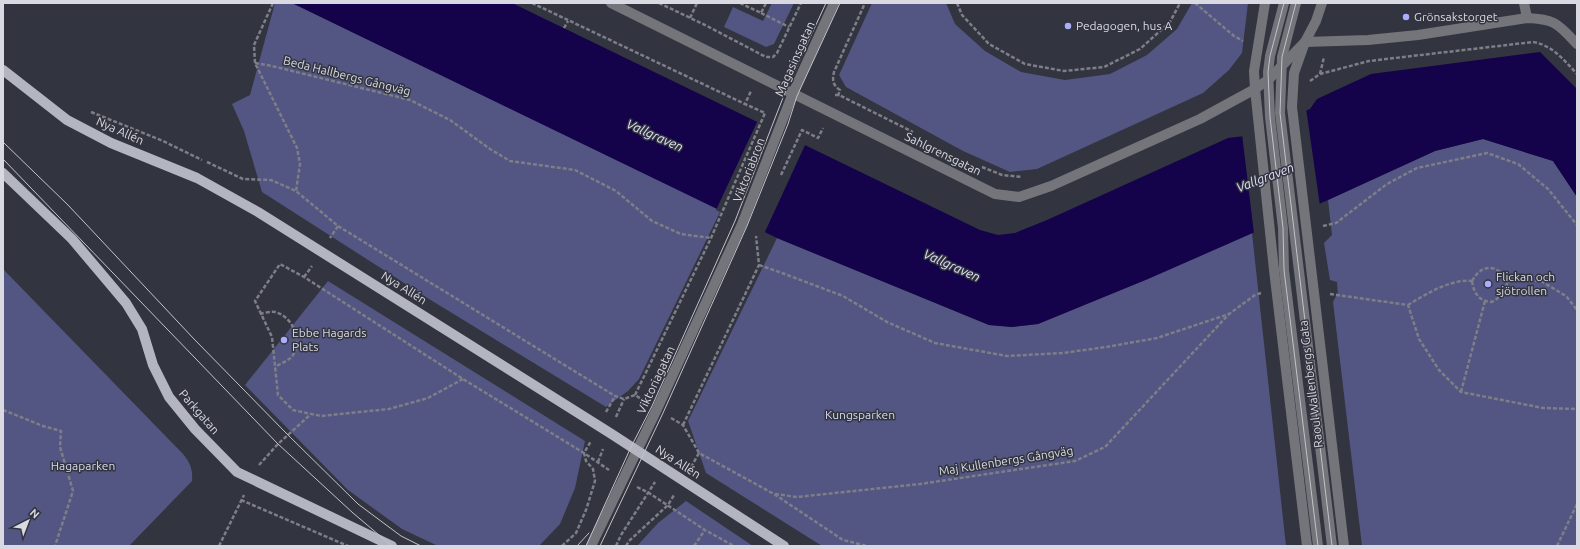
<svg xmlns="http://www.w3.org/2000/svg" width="1580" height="549" font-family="Ubuntu,sans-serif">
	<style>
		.green { fill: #535582 }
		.water { fill: #14034a }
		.pier { fill: #32343f }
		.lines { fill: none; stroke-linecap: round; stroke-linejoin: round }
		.path { stroke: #7d7e88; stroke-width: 2.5; stroke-dasharray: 4 2; stroke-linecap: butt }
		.minor { stroke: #74757b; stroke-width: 10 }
		.major { stroke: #b3b5c1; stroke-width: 10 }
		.tram { stroke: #c2c3cb; stroke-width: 1 }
		.poi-dot { fill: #abaffb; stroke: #32343f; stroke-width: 1.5 }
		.labels { text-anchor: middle; stroke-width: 3; stroke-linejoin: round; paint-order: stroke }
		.poi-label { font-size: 12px; fill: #d9dae1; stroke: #32343f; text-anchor: start }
		.street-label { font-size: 12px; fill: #d9dae1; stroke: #32343f }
		.park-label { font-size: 12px; fill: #d7d9ef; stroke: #32343f }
		.water-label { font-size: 13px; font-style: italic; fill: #e0e2f8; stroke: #32343f }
	</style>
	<rect width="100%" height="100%" fill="#32343f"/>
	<g class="green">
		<polygon points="275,3 292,3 721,210 639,379 628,391 606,407 429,299 262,192 244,131 232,104 250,95"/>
		<polygon points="772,3 794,3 774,44 766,47 724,27 733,7 763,21"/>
		<polygon points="872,3 946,3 955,24 985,51 1021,72 1065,80 1110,74 1147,55 1177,29 1192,3 1248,3 1242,53 1229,70 1203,93 1037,169 1010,172 963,151 846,87 839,75"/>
		<polygon points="1483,139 1553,161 1577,197 1577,546 1362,546 1333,302 1336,296 1338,296 1337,282 1330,280 1324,243 1332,235 1328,200 1435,151"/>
		<polygon points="1252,233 1286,546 822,546 706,473 688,421 777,238 989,325 1012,327 1038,324 1147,279"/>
		<path d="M3 269 183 454C190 463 193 469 192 481L129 546H3Z"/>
		<polygon points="328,281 585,441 575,488 560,524 539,546 438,546 402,529 348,490 245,385"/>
		<polygon points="686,501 753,546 637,546 658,523"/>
	</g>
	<polygon class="water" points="292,3 512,3 980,230 998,235 1015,233 1047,220 1228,138 1245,136 1310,109 1317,99 1371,74 1540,52 1577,89 1577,197 1553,161 1483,139 1435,151 1328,200 1148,279 1038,324 1012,327 989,325 777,238"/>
	<g class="pier">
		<polygon points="1306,108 1320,206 1254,234 1242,134"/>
		<polygon points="758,120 806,143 764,234 716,210"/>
	</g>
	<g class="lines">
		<g class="path">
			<polyline points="273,3 254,45 255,63 297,148 300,164 296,191"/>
			<polyline points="532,3 745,104"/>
			<polyline points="659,3 705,25 766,57 773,57 777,53 801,3"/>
			<polyline points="740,3 761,13 766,3"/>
			<polyline points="957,3 962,15 989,44 1025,64 1064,71 1104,67 1140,49 1170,22 1180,3"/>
			<polyline points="1195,3 1234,36 1243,41"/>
			<polyline points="761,13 789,27"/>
			<polyline points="690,18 697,3"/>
			<polyline points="564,28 568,21"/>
			<polyline points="255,63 272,66 410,100 450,120 490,149 510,161 575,170 616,191 652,221 681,234 711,238"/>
			<polyline points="1320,74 1324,57"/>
			<path d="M1310 81 1320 74 1369 61 1533 42C1552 45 1564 60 1577 74"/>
			<polyline points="835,95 839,95 913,132"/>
			<path d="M838 96 840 90C833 85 832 81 834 72L865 3"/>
			<polyline points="91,112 163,141 202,160"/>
			<polyline points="207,162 243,179 271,180 296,191 338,226 330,238"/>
			<polyline points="982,167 1002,175 1022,177"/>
			<polyline points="781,175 802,130 818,138 823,128"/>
			<polyline points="338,226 615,396 624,399 635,395 643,400"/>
			<polyline points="1323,226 1336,223 1387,184 1417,168 1487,153 1518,164 1548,189 1577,225"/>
			<polyline points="759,265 782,273 843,296 887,322 935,343 1007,356 1063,353 1106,347 1157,338 1229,314 1255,295 1261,293"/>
			<polyline points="304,277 312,266"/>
			<path d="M1472 281C1482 263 1496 265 1508 279L1541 281 1566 296 1577 310"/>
			<path d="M1472 281C1474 294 1479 301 1492 302 1502 296 1506 291 1508 279"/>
			<polyline points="1330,294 1408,305 1419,339 1439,370 1461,392 1543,408 1577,409"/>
			<path d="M1408 305C1426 294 1450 279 1472 281"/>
			<path d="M260 314C264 313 271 311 275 312 292 316 303 340 293 355 289 361 281 363 275 367"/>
			<polyline points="463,379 428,398 389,409 321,416 293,410 278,395 272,337 255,301 280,264 304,277 463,379 584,453 609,470"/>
			<polyline points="1461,392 1485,301"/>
			<polyline points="635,395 711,238 765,113 745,104 751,91"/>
			<polyline points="3,410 43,426 61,431 60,447 73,491 55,546"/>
			<polyline points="606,412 615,396"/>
			<polyline points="616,417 624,399"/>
			<polyline points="671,418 683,425 699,453 774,494 843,540 867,546"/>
			<polyline points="683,425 759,265 756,236"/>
			<polyline points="598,462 603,449"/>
			<polyline points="259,465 278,444 311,414"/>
			<polyline points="691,467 699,453"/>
			<polyline points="637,487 649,493 705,530 734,546"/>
			<polyline points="775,494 797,497 920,484 1075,461 1105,447 1229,314"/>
			<polyline points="241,500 348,546"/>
			<polyline points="219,546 244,495"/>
			<polyline points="562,546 576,533 586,510 595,481 593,469 586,461 584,453 591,441"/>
			<polyline points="616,546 621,535 655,482"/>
			<polyline points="626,546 629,541 668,505 674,495"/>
			<polyline points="694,546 705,530"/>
			<polyline points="1557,546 1577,504"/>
		</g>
		<g class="minor">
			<path d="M611 3 995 194 1019 197 1051 186 1200 119 1255 89 1269 79 1305 42 1368 40 1418 35 1527 18C1555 19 1558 24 1577 44"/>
			<polyline points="1265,3 1254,71 1255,89 1274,270 1307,546"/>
			<polyline points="1284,3 1270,56 1268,72 1270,117 1283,228 1284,270 1318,546"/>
			<polyline points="1296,3 1282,57 1280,113 1332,546"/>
			<polyline points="1322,3 1316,21 1305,42 1294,73 1292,107 1344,546"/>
			<polyline points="1524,3 1527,18"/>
			<polyline points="591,546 657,409 742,224 793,93 834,3"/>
		</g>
		<g class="major">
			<polyline points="3,70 67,120 111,143 197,178 258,212 610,433 784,546"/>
			<polyline points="3,173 72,239 126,303 142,329 153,365 169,397 195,429 237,472 392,546"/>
		</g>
		<g class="tram">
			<polyline points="1284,3 1270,56 1268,72 1270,117 1283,228 1284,270 1318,546"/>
			<polyline points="1296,3 1282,57 1280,113 1332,546"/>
			<polyline points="3,142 68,205 194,339 288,435 358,504 401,536 421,546"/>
			<polyline points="3,159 278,444 353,513 392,546"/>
			<polyline points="577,546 589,533"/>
			<polyline points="586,546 631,447 652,406 735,221 786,90 826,3"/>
			<polyline points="600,546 663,413 747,226 788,124 797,96 840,3"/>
		</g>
	</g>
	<g class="poi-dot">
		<circle cx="1406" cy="17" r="4"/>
		<circle cx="1068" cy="26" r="4"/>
		<circle cx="1488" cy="284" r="4"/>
		<circle cx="284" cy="340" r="4"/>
	</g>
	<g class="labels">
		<g class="poi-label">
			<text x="1414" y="21">Grönsakstorget</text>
			<text x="1076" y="30">Pedagogen, hus A</text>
			<text x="1496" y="281">Flickan och<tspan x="1496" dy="14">sjötrollen</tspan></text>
			<text x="292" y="337">Ebbe Hagards<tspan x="292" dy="14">Plats</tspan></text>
		</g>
		<g class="street-label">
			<text transform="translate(795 59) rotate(-66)" y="4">Magasinsgatan</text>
			<text transform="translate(347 76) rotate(14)" y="4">Beda Hallbergs Gångväg</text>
			<text transform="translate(120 131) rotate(24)" y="4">Nya Allén</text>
			<text transform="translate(943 154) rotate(26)" y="4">Sahlgrensgatan</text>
			<text transform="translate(749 170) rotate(-69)" y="4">Viktoriabron</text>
			<text transform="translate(404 288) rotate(32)" y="4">Nya Allén</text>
			<text transform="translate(656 380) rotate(-65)" y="4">Viktoriagatan</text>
			<text transform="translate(1311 384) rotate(-97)" y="4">Raoul Wallenbergs Gata</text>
			<text transform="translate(199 412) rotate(49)" y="4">Parkgatan</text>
			<text transform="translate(1006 461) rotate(-9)" y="4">Maj Kullenbergs Gångväg</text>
			<text transform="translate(678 462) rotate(33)" y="4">Nya Allén</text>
		</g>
		<g class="park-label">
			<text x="860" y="419">Kungsparken</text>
			<text x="83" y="470">Hagaparken</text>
		</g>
		<g class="water-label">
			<text transform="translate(655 135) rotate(24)" y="5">Vallgraven</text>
			<text transform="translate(1265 177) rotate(-21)" y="5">Vallgraven</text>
			<text transform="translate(952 265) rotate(24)" y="5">Vallgraven</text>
		</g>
	</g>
	<rect width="1580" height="549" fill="none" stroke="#d9dae1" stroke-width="8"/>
	<g transform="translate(28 521) rotate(42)" stroke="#32343f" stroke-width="3" paint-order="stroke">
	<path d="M0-3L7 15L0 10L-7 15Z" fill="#d9dae1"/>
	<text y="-6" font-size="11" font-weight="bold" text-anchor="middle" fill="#d9dae1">N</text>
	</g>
</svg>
